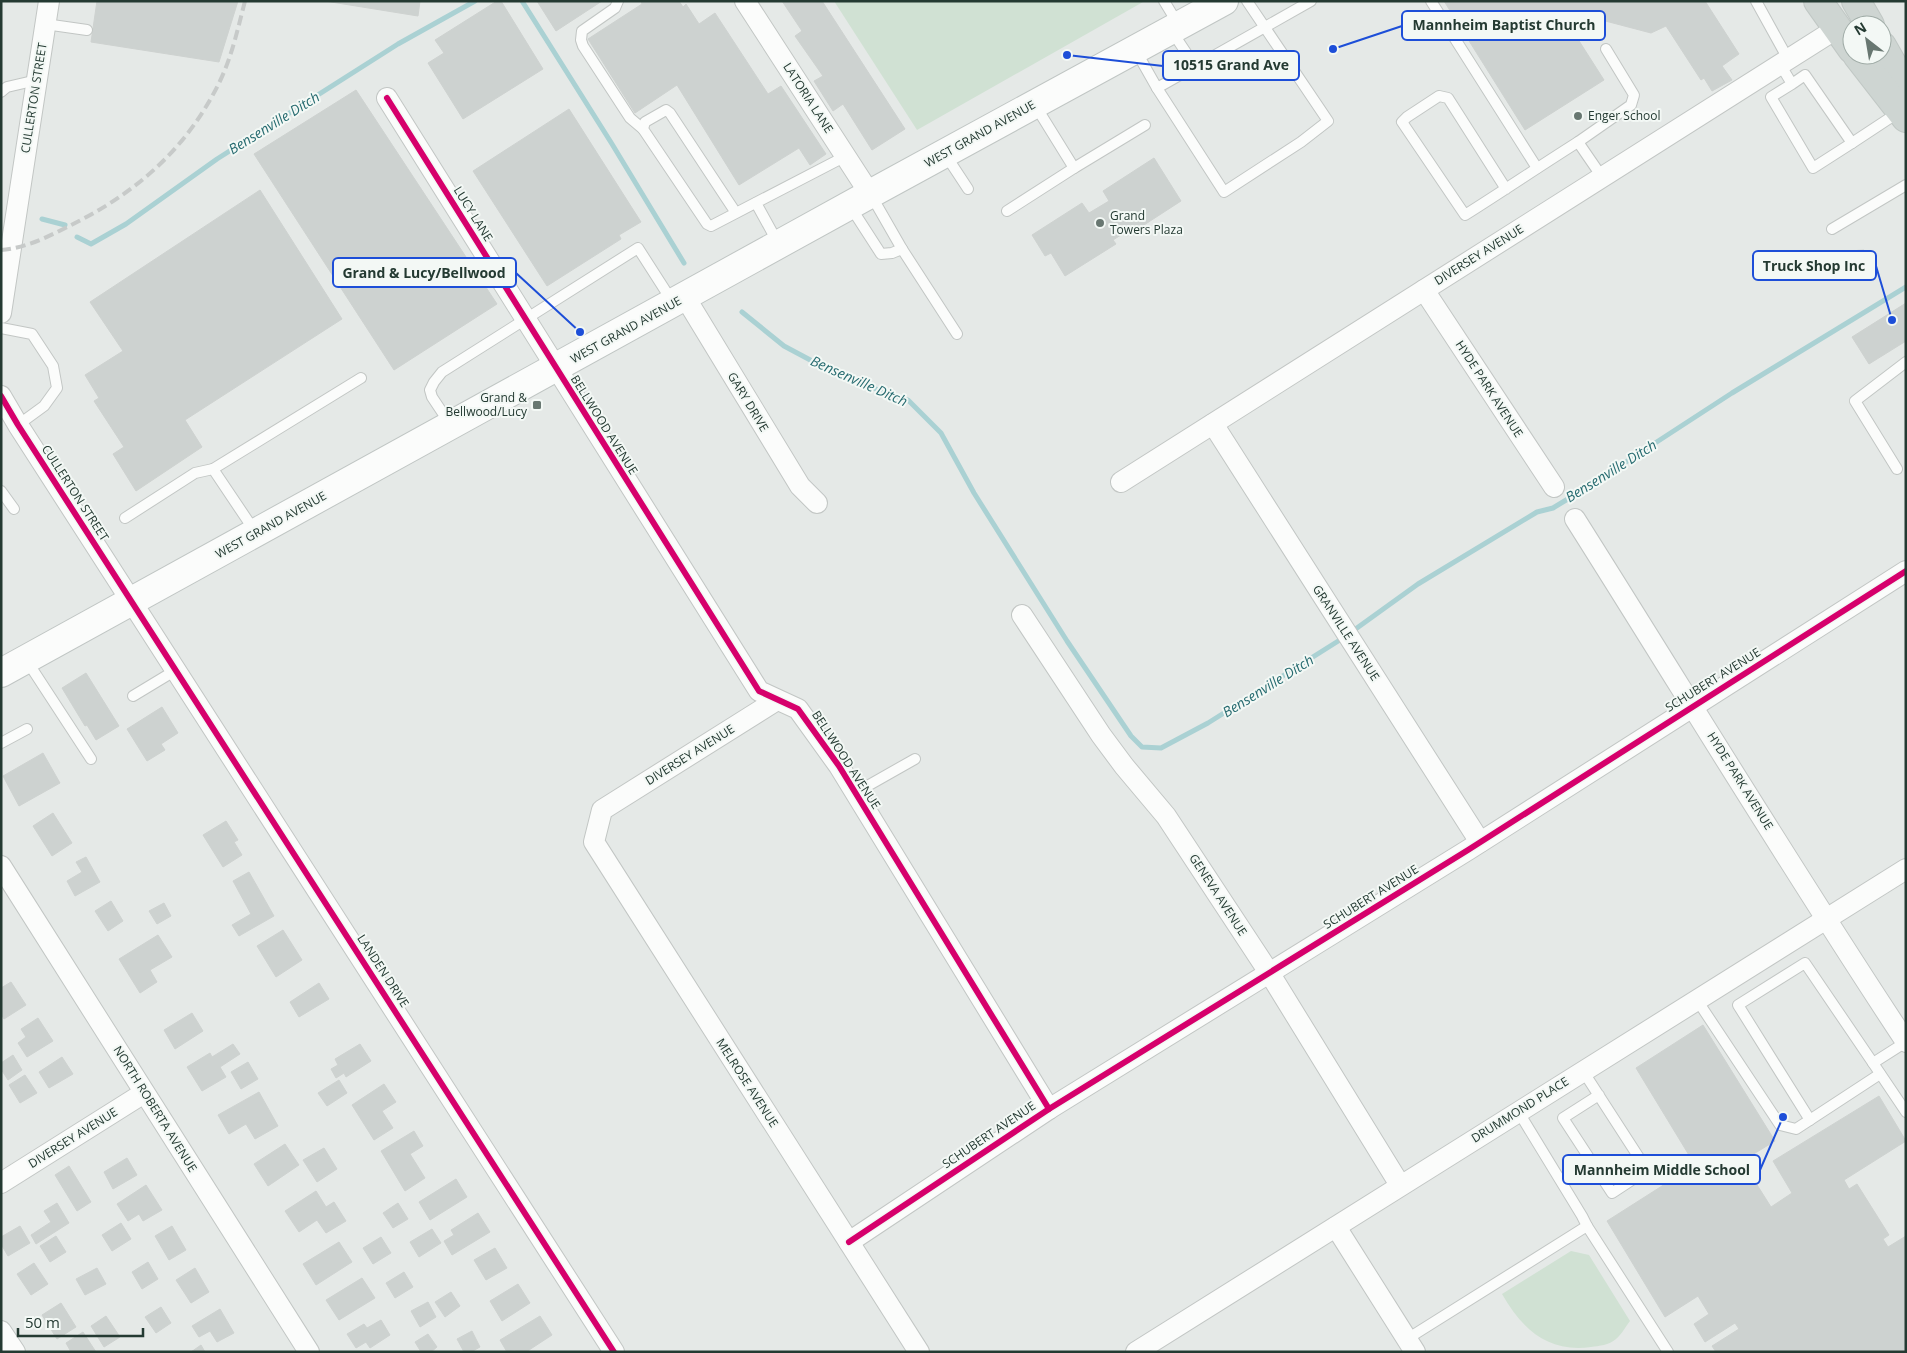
<svg xmlns="http://www.w3.org/2000/svg" width="1907" height="1353" font-family="'Open Sans',sans-serif">
	<style>
		.green { fill: #d0e1d3 }
		.lines { fill: none; stroke-linecap: round; stroke-linejoin: round }
		.stream { stroke: #aad1d3; stroke-width: 5 }
		.building { fill: #cdd2d0; stroke: #ced2d0 }
		.service-casing { stroke: #c2c6c4; stroke-width: 12 }
		.minor-casing { stroke: #c2c6c4; stroke-width: 22 }
		.secondary-casing { stroke: #c0c6c4; stroke-width: 30 }
		.primary-casing { stroke: #c1c8c5; stroke-width: 30 }
		.service { stroke: #fbfcfb; stroke-width: 10 }
		.minor { stroke: #fbfcfb; stroke-width: 20 }
		.secondary { stroke: #fbfcfb; stroke-width: 28 }
		.primary { stroke: #ced5d2; stroke-width: 28 }
		.rail { stroke: #c7cac9; stroke-width: 4; stroke-dasharray: 10 5; stroke-linecap: butt }
		.cycleway-casing { stroke: #f3f8f5; stroke-width: 9 }
		.cycleway { stroke: #d6006c; stroke-width: 6 }
		.poi-dot { fill: #687771; stroke: #f3f8f5; stroke-width: 2 }
		.labels { text-anchor: middle; stroke-width: 4; stroke-linejoin: round; paint-order: stroke }
		.street-label { font-size: 12px; fill: #243a32; stroke: #f3f8f5 }
		.poi-label { font-size: 12px; fill: #243a32; stroke: #f3f8f5; text-anchor: start }
		.water-label { font-size: 14px; font-style: italic; fill: #256a6f; stroke: #f3f8f5 }
		.leader { fill: none; stroke: #1d4ed8; stroke-width: 2 }
		.callout-dot { fill: #1d4ed8; stroke: #f3f8f5; stroke-width: 2 }
		.callout { fill: #f3f8f5; stroke: #1d4ed8; stroke-width: 2 }
		.callout-label { font-size: 14px; text-anchor: middle; font-weight: bold; fill: #243a32 }
	</style>
	<rect width="100%" height="100%" fill="#e5e9e7"/>
	<g class="green">
		<polygon points="834,1 1143,1 1143,2 917,130"/>
		<path d="M1571 1251 1589 1255 1630 1321C1626 1326 1622 1334 1616 1339 1609 1345 1599 1346 1591 1347 1548 1353 1522 1329 1502 1294Z"/>
	</g>
	<g class="lines">
		<g class="stream">
			<polyline points="522,1 612,144 684,263"/>
			<polyline points="42,219 65,225"/>
			<polyline points="77,237 91,244 126,224 217,159 398,44 475,1"/>
			<polyline points="742,312 784,346 844,378 908,400 941,433 974,493 1067,641 1131,736 1142,747 1161,748 1208,723 1343,638"/>
			<polyline points="1350,633 1418,584 1537,512 1553,508 1586,488 1732,393 1906,287"/>
		</g>
	</g>
	<g class="building">
		<polygon points="97,1 238,1 219,62 91,42"/>
		<polygon points="325,1 420,1 418,16"/>
		<polygon points="497,1 501,1 543,69 463,119 428,63 444,53 435,40"/>
		<polygon points="537,1 602,1 556,31"/>
		<polygon points="641,1 679,1 683,7 686,4 699,24 715,13 768,94 781,86 826,154 810,165 799,148 739,185 677,85 635,113 588,39 642,4"/>
		<polygon points="782,1 822,1 905,129 872,150 843,104 833,111 814,81 823,76 795,36 802,31"/>
		<polygon points="1444,1 1705,1 1739,54 1722,66 1732,80 1712,91 1704,78 1701,80 1666,26 1651,33 1594,18 1574,33 1604,80 1525,130"/>
		<polygon points="356,90 497,304 394,370 254,154"/>
		<polygon points="569,109 641,222 619,235 621,239 547,286 473,171"/>
		<polygon points="1154,158 1181,201 1127,236 1124,233 1113,240 1116,244 1065,276 1051,253 1045,256 1032,235 1082,203 1089,213 1109,201 1103,191"/>
		<polygon points="260,190 342,319 185,420 202,447 136,491 113,454 124,447 94,401 99,398 85,375 123,351 90,302"/>
		<polygon points="1864,250 1864,258 1849,258 1849,251"/>
		<polygon points="1906,303 1906,341 1869,364 1852,337"/>
		<polygon points="86,673 119,726 96,740 87,725 85,726 62,688"/>
		<polygon points="162,707 178,733 161,744 165,750 147,761 127,729"/>
		<polygon points="43,753 60,783 19,806 3,776"/>
		<polygon points="53,813 72,843 52,856 33,826"/>
		<polygon points="226,821 238,840 234,842 242,855 223,867 203,835"/>
		<polygon points="86,857 100,882 75,896 67,881 82,872 76,862"/>
		<polygon points="249,872 274,916 239,936 232,925 251,914 233,881"/>
		<polygon points="111,901 123,921 108,931 95,911"/>
		<polygon points="164,903 171,916 157,924 149,911"/>
		<polygon points="283,930 302,960 276,977 257,946"/>
		<polygon points="158,935 172,957 150,970 157,982 140,993 119,959"/>
		<polygon points="11,982 26,1005 4,1019 1,1014 1,988"/>
		<polygon points="319,983 329,999 299,1017 290,1002"/>
		<polygon points="192,1013 203,1031 175,1049 164,1030"/>
		<polygon points="38,1018 53,1041 27,1057 18,1043 26,1037 21,1029"/>
		<polygon points="1703,1025 1775,1141 1742,1161 1771,1207 1792,1193 1773,1161 1879,1096 1906,1141 1844,1180 1849,1189 1857,1184 1889,1235 1883,1239 1888,1247 1906,1236 1906,1352 1716,1352 1712,1346 1739,1329 1735,1323 1705,1342 1694,1324 1709,1314 1698,1296 1665,1317 1607,1221 1695,1165 1636,1068"/>
		<polygon points="233,1044 240,1054 220,1067 226,1077 202,1091 187,1067 210,1053 212,1057"/>
		<polygon points="360,1044 371,1061 346,1077 344,1073 336,1078 331,1069 338,1065 335,1059"/>
		<polygon points="13,1055 22,1070 8,1080 1,1069 1,1063"/>
		<polygon points="62,1057 73,1074 49,1088 39,1072"/>
		<polygon points="248,1062 258,1079 241,1089 231,1072"/>
		<polygon points="25,1075 37,1093 20,1103 9,1085"/>
		<polygon points="339,1080 347,1093 327,1106 318,1093"/>
		<polygon points="384,1084 396,1102 382,1111 393,1128 374,1140 352,1105"/>
		<polygon points="259,1092 278,1126 255,1139 246,1124 229,1134 218,1115"/>
		<polygon points="414,1131 423,1146 410,1154 425,1178 405,1191 381,1151"/>
		<polygon points="285,1144 299,1165 268,1186 254,1164"/>
		<polygon points="324,1148 337,1169 317,1182 303,1160"/>
		<polygon points="127,1158 137,1175 113,1189 104,1172"/>
		<polygon points="69,1166 91,1202 77,1211 55,1175"/>
		<polygon points="456,1179 467,1197 430,1220 419,1202"/>
		<polygon points="146,1185 162,1210 143,1221 139,1214 128,1221 117,1204"/>
		<polygon points="316,1191 326,1207 334,1202 346,1221 326,1233 317,1220 299,1232 285,1211"/>
		<polygon points="57,1203 69,1223 36,1244 31,1235 51,1222 44,1211"/>
		<polygon points="398,1203 408,1219 393,1228 383,1213"/>
		<polygon points="478,1213 490,1232 452,1255 444,1241 454,1235 451,1230"/>
		<polygon points="121,1223 131,1239 112,1251 102,1235"/>
		<polygon points="20,1226 30,1243 8,1256 1,1244 1,1237"/>
		<polygon points="172,1226 186,1250 169,1260 155,1236"/>
		<polygon points="432,1229 441,1243 419,1257 410,1242"/>
		<polygon points="56,1236 66,1252 50,1262 40,1246"/>
		<polygon points="381,1237 391,1253 373,1264 363,1248"/>
		<polygon points="339,1242 352,1262 316,1285 303,1264"/>
		<polygon points="495,1248 507,1268 486,1280 474,1260"/>
		<polygon points="148,1262 158,1279 142,1289 132,1272"/>
		<polygon points="34,1263 48,1284 31,1295 17,1274"/>
		<polygon points="97,1268 106,1284 85,1295 76,1279"/>
		<polygon points="195,1268 209,1292 191,1303 176,1280"/>
		<polygon points="404,1272 413,1287 395,1298 386,1283"/>
		<polygon points="362,1278 375,1298 339,1320 326,1300"/>
		<polygon points="518,1284 530,1303 502,1321 490,1301"/>
		<polygon points="451,1292 460,1306 445,1317 435,1302"/>
		<polygon points="428,1302 436,1317 420,1327 411,1311"/>
		<polygon points="61,1303 76,1327 57,1339 42,1315"/>
		<polygon points="161,1307 171,1323 156,1333 145,1317"/>
		<polygon points="220,1309 234,1333 217,1342 210,1331 199,1337 192,1326"/>
		<polygon points="106,1316 120,1337 104,1347 91,1326"/>
		<polygon points="540,1316 552,1335 526,1352 516,1352 515,1350 507,1352 500,1340"/>
		<polygon points="381,1320 390,1335 370,1348 366,1342 356,1348 347,1334 364,1324 367,1328"/>
		<polygon points="472,1331 480,1347 471,1352 464,1352 457,1339"/>
		<polygon points="83,1332 96,1352 71,1352 66,1343"/>
		<polygon points="428,1334 437,1347 431,1352 421,1352 415,1342"/>
		<polygon points="201,1345 205,1352 191,1352"/>
	</g>
	<g class="lines">
		<g class="service-casing">
			<g id="service">
				<polyline points="618,1 615,8 582,31 581,40 583,46 630,118 643,129"/>
				<polyline points="1164,1 1178,24"/>
				<polyline points="1431,1 1537,168"/>
				<polyline points="1756,1 1788,59"/>
				<polyline points="45,24 87,30"/>
				<polyline points="1171,30 1195,66"/>
				<polyline points="1136,51 1157,88 1311,1"/>
				<polyline points="1780,64 1792,84 1805,75 1852,143 1813,168 1771,97 1792,84"/>
				<polyline points="1157,88 1224,192 1301,142 1328,121 1247,1"/>
				<polyline points="1,92 7,87 37,80"/>
				<polyline points="1852,143 1899,112"/>
				<polyline points="945,154 968,189"/>
				<polyline points="1074,168 1145,125"/>
				<polyline points="1602,177 1578,142 1631,105 1634,95 1606,49"/>
				<path d="M1506 189 1448 98 1439 96 1407 117 1402 122 1465 215C1503 191 1540 166 1578 142"/>
				<polyline points="756,203 778,243"/>
				<polyline points="850,206 881,254 892,253 902,249 871,195"/>
				<polyline points="1007,211 1074,168 1035,105"/>
				<polyline points="736,213 711,226 707,224 643,129 645,122 666,110 670,113 736,213 846,156"/>
				<polyline points="1832,229 1906,185"/>
				<polyline points="902,249 957,334"/>
				<polyline points="1,328 32,334 53,366 57,388 44,406 18,425"/>
				<polyline points="450,424 432,397 430,390 434,382 442,372 638,248 672,301"/>
				<polyline points="213,469 361,378"/>
				<polyline points="1897,469 1855,401 1906,362"/>
				<polyline points="1,491 14,509"/>
				<polyline points="125,518 195,473 213,469 256,533"/>
				<polyline points="27,661 91,759"/>
				<polyline points="133,696 176,670"/>
				<polyline points="1,743 27,729"/>
				<polyline points="855,793 915,759"/>
				<polyline points="1697,1000 1780,1125 1796,1129 1880,1074"/>
				<polyline points="1906,1042 1873,1063 1906,1112"/>
				<polyline points="1583,1071 1647,1170 1612,1193 1563,1118 1599,1095"/>
				<polyline points="1518,1111 1582,1216 1587,1226"/>
				<polyline points="1810,1120 1738,1005 1805,963 1873,1063"/>
				<polyline points="1407,1339 1587,1226 1668,1352"/>
			</g>
		</g>
		<g class="minor-casing">
			<g id="minor">
				<polyline points="745,1 870,194"/>
				<polyline points="387,98 759,691 798,709 839,766 1049,1109"/>
				<polyline points="1424,290 1554,487"/>
				<polyline points="685,297 800,486 817,503"/>
				<polyline points="1,313 49,1"/>
				<polyline points="1,396 18,425 614,1352"/>
				<polyline points="1213,424 1480,842"/>
				<polyline points="1121,482 1836,29"/>
				<path d="M1575 519C1685 693 1792 870 1906 1042"/>
				<polyline points="1022,615 1101,735 1124,766 1166,816 1270,974 1400,1185"/>
				<polyline points="777,700 602,810 594,842 919,1352"/>
				<polyline points="1,866 309,1352"/>
				<polyline points="1,1183 144,1093"/>
				<polyline points="1336,1227 1415,1352"/>
				<polyline points="849,1242 1049,1109 1468,850 1906,571"/>
				<polyline points="1,1331 15,1352"/>
				<polyline points="1136,1352 1906,869"/>
			</g>
		</g>
		<g class="secondary-casing">
			<polyline id="secondary" points="1,673 870,194 1224,1"/>
		</g>
		<g class="primary-casing">
			<g id="primary">
				<polyline points="1818,1 1852,49"/>
				<polyline points="1856,1 1870,25"/>
				<polyline points="1882,46 1906,88"/>
				<polyline points="1857,55 1906,118"/>
			</g>
		</g>
		<use href="#service" class="service"/>
		<use href="#minor" class="minor"/>
		<use href="#secondary" class="secondary"/>
		<use href="#primary" class="primary"/>
		<path class="rail" d="M1 250C29 248 55 233 79 221 141 189 189 145 220 81 232 56 238 28 245 1"/>
		<g class="cycleway-casing">
			<g id="cycleway">
				<polyline points="387,98 759,691 798,709 839,766 1049,1109"/>
				<polyline points="1,396 18,425 614,1352"/>
				<polyline points="849,1242 1049,1109 1468,850 1906,571"/>
			</g>
		</g>
		<use href="#cycleway" class="cycleway"/>
	</g>
	<g class="poi-dot">
		<circle cx="1578" cy="116" r="5"/>
		<circle cx="1100" cy="223" r="5"/>
		<rect x="532" y="400" width="10" height="10" rx="2.5"/>
	</g>
	<g class="labels">
		<g class="street-label">
			<text transform="translate(34 98) rotate(-81)" y="4">CULLERTON STREET</text>
			<text transform="translate(808 98) rotate(57)" y="4">LATORIA LANE</text>
			<text transform="translate(980 134) rotate(-29)" y="4">WEST GRAND AVENUE</text>
			<text transform="translate(473 214) rotate(58)" y="4">LUCY LANE</text>
			<text transform="translate(1479 255) rotate(-32)" y="4">DIVERSEY AVENUE</text>
			<text transform="translate(626 330) rotate(-29)" y="4">WEST GRAND AVENUE</text>
			<text transform="translate(1489 389) rotate(57)" y="4">HYDE PARK AVENUE</text>
			<text transform="translate(748 402) rotate(59)" y="4">GARY DRIVE</text>
			<text transform="translate(604 425) rotate(58)" y="4">BELLWOOD AVENUE</text>
			<text transform="translate(75 493) rotate(57)" y="4">CULLERTON STREET</text>
			<text transform="translate(271 525) rotate(-29)" y="4">WEST GRAND AVENUE</text>
			<text transform="translate(1346 633) rotate(57)" y="4">GRANVILLE AVENUE</text>
			<text transform="translate(1713 680) rotate(-32)" y="4">SCHUBERT AVENUE</text>
			<text transform="translate(690 755) rotate(-32)" y="4">DIVERSEY AVENUE</text>
			<text transform="translate(846 760) rotate(57)" y="4">BELLWOOD AVENUE</text>
			<text transform="translate(1740 781) rotate(58)" y="4">HYDE PARK AVENUE</text>
			<text transform="translate(1218 895) rotate(57)" y="4">GENEVA AVENUE</text>
			<text transform="translate(1371 897) rotate(-32)" y="4">SCHUBERT AVENUE</text>
			<text transform="translate(383 971) rotate(57)" y="4">LANDEN DRIVE</text>
			<text transform="translate(747 1083) rotate(57)" y="4">MELROSE AVENUE</text>
			<text transform="translate(155 1109) rotate(58)" y="4">NORTH ROBERTA AVENUE</text>
			<text transform="translate(1520 1110) rotate(-32)" y="4">DRUMMOND PLACE</text>
			<text transform="translate(989 1135) rotate(-34)" y="4">SCHUBERT AVENUE</text>
			<text transform="translate(73 1138) rotate(-32)" y="4">DIVERSEY AVENUE</text>
		</g>
		<g class="poi-label">
			<text x="1588" y="120">Enger School</text>
			<text x="1110" y="220">Grand<tspan x="1110" dy="14">Towers Plaza</tspan></text>
			<text x="527" y="402" text-anchor="end">Grand &amp;<tspan x="527" dy="14">Bellwood/Lucy</tspan></text>
		</g>
		<g class="water-label">
			<text transform="translate(274 123) rotate(-32)" y="5">Bensenville Ditch</text>
			<text transform="translate(859 381) rotate(24)" y="5">Bensenville Ditch</text>
			<text transform="translate(1611 471) rotate(-32)" y="5">Bensenville Ditch</text>
			<text transform="translate(1268 686) rotate(-32)" y="5">Bensenville Ditch</text>
		</g>
	</g>
	<path class="leader" d="M1333 49L1402 26M1067 55L1163 66M1892 320L1876 266M580 332L516 273M1783 1117L1760 1170"/>
	<g class="callout-dot">
		<circle cx="1333" cy="49" r="5"/>
		<circle cx="1067" cy="55" r="5"/>
		<circle cx="1892" cy="320" r="5"/>
		<circle cx="580" cy="332" r="5"/>
		<circle cx="1783" cy="1117" r="5"/>
	</g>
	<g class="callout">
		<rect x="1402" y="11" width="203" height="29" rx="5"/>
		<rect x="1163" y="51" width="136" height="29" rx="5"/>
		<rect x="1753" y="251" width="123" height="29" rx="5"/>
		<rect x="333" y="258" width="183" height="29" rx="5"/>
		<rect x="1563" y="1155" width="197" height="29" rx="5"/>
	</g>
	<g class="callout-label">
		<text x="1504" y="30">Mannheim Baptist Church</text>
		<text x="1231" y="70">10515 Grand Ave</text>
		<text x="1814" y="271">Truck Shop Inc</text>
		<text x="424" y="278">Grand &amp; Lucy/Bellwood</text>
		<text x="1662" y="1175">Mannheim Middle School</text>
	</g>
	<rect width="1907" height="1353" fill="none" stroke="#243a32" stroke-width="5"/>
	<g transform="translate(1867 40) rotate(329)"><circle r="24" fill="#f3f8f5" stroke="#a0aca7"/>
	<path d="M0-4L9 19L0 12L-9 19Z" fill="#687771"/>
	<text y="-8" font-size="14" font-weight="bold" text-anchor="middle" fill="#243a32">N</text>
	</g>
	<path d="M18 1328v8h125v-8" fill="none" stroke="#243a32" stroke-width="2.5"/>
	<text x="25" y="1328" font-size="15" fill="#243a32" stroke="#f3f8f5" stroke-width="4" paint-order="stroke">50 m</text>
</svg>
